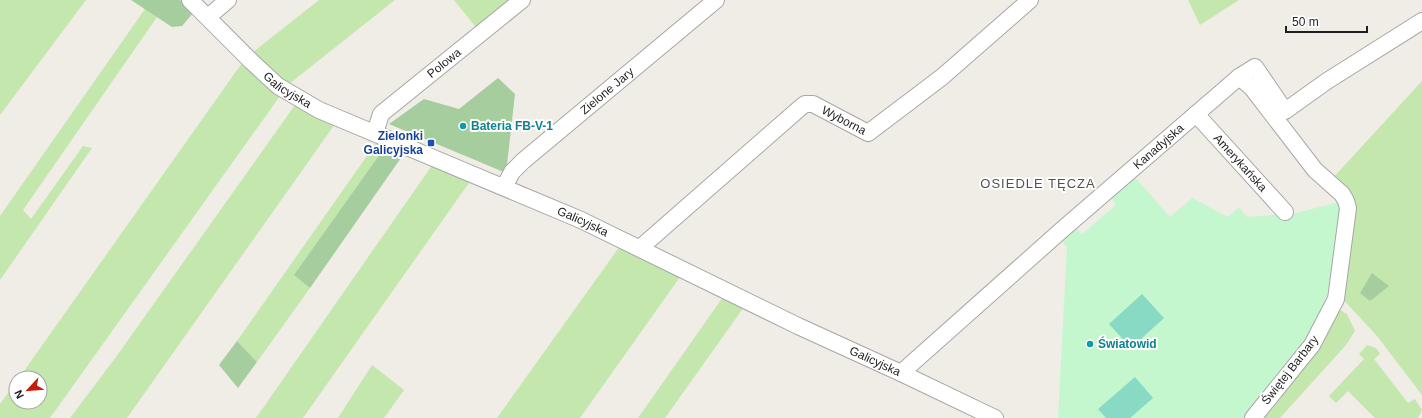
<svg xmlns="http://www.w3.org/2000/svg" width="1422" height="418" font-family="Arial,sans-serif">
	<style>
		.grass { fill: #c4e7ae }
		.forest { fill: #a6cd9d }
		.park { fill: #c5f7cf }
		.pitch { fill: #88dac4 }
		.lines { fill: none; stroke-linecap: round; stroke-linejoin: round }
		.minor-casing { stroke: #a6a6a6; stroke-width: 18 }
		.minor { stroke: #fff; stroke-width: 16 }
		.culture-dot { fill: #0f9aa8; stroke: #fff; stroke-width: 1.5 }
		.transit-dot { fill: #1a4fb4; stroke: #fff; stroke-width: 1.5 }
		.labels { text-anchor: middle; stroke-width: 4; stroke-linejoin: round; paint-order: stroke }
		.street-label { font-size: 12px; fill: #1f1f1f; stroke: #fff }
		.culture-label { font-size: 12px; font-weight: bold; fill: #0d838f; stroke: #fff; text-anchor: start }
		.transit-label { font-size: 12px; font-weight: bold; fill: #164399; stroke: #fff; text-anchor: end }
		.neighbourhood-label { font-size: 13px; letter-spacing: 1px; fill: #525252; stroke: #fff }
	</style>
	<rect width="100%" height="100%" fill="#efede6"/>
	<g class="grass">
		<polygon points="0,0 86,0 0,115"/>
		<polygon points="319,0 395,0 289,84 253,52"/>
		<polygon points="454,0 518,0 479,31"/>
		<polygon points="1188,0 1239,0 1200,25"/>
		<polygon points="145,9 157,17 23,210 31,219 83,146 92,148 0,280 0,216"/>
		<polygon points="242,63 262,83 280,96 50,418 0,418 0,404 16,382 16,402 40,402 40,378 19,378"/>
		<polygon points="1422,81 1422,395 1377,336 1339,295 1353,204 1332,179"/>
		<polygon points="295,105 335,124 127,418 70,418 116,357"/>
		<polygon points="376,143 385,147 295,275 310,288 257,362 237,341"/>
		<polygon points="433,164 471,180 303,418 256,418"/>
		<polygon points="620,246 680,277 580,418 497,418"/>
		<polygon points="723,297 744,307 665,418 638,418"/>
		<polygon points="1340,310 1347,314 1355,331 1346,345 1280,418 1262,418 1332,314"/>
		<polygon points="1367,345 1376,348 1380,354 1374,359 1408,403 1415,399 1422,410 1418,418 1375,418 1348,391 1336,403 1329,396 1364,359 1359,354"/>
		<polygon points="372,365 404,390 384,418 338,418"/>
	</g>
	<g class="forest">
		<polygon points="131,0 180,0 193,13 182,26 172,27"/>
		<polygon points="498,78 515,94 506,173 389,124 424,99 459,109"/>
		<polygon points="385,147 403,155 310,288 294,275"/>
		<polygon points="1372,273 1389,286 1370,301 1360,293"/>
		<polygon points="237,341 257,362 238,388 219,365"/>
	</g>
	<polygon class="park" points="1135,177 1170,217 1192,198 1228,217 1239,207 1247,217 1297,213 1338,202 1343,207 1327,295 1308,341 1248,418 1058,418 1067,247 1062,241 1076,228 1082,234 1116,205 1111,197"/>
	<g class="pitch">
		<polygon points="1142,294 1164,318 1131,348 1109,324"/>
		<polygon points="1135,377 1153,398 1130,418 1106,418 1098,409"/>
	</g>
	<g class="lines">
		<g class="minor-casing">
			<g id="minor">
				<path id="s1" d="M190 0 251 61 278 86 319 110 581 220 798 326 901 373 995 418"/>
				<polyline points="208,17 228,0"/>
				<polyline points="1239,77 1252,88 1315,170 1342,194 1346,201 1348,208 1336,299 1312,345 1253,418"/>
				<path id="s2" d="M1196 114 1285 212"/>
				<path id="s3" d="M375 133 381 114 522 0"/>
				<path id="s4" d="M504 187 512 172 523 161 716 0"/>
				<path id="s5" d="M640 248 800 108 805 104H813L868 133 942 77 1030 0"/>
				<path id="s6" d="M901 373 1064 228 1239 77 1255 67 1285 111 1327 81 1422 21"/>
			</g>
		</g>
		<use href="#minor" class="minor"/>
	</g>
	<g class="culture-dot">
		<circle cx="463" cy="126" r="4"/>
		<circle cx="1090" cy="344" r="4"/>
	</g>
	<rect class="transit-dot" x="427" y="139" width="8" height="8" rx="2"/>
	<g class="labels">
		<g class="street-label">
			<text dy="4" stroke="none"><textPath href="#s3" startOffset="101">Polowa</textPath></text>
			<text dy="4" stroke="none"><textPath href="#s1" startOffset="133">Galicyjska</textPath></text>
			<text dy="4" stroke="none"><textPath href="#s4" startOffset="142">Zielone Jary</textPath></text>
			<text dy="4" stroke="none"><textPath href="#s5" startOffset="262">Wyborna</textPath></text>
			<text dy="4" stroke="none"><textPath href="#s6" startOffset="343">Kanadyjska</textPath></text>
			<text dy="4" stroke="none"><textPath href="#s2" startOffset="66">Amerykańska</textPath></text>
			<text dy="4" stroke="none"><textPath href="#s1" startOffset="457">Galicyjska</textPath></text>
			<text dy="4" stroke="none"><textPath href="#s1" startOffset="781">Galicyjska</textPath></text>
			<text transform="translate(1290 370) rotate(-52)" y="4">Świętej Barbary</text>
		</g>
		<g class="culture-label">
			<text x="471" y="130">Bateria FB-V-1</text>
			<text x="1098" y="348">Światowid</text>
		</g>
		<g class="transit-label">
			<text x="423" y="140">Zielonki<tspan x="423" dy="14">Galicyjska</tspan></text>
		</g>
		<g class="neighbourhood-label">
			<text x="1038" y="188">OSIEDLE TĘCZA</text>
		</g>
	</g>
	<g transform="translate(28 390) rotate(244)"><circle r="19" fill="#ffffff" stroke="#a5a5a5"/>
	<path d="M0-3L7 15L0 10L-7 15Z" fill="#c41e0a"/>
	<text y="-6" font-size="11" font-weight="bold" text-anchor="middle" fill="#1f1f1f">N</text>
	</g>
	<path d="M1286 26v6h81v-6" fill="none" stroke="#1f1f1f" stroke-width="2"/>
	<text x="1292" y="26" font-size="12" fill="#1f1f1f" stroke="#ffffff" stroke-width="3" paint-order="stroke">50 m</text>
</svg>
